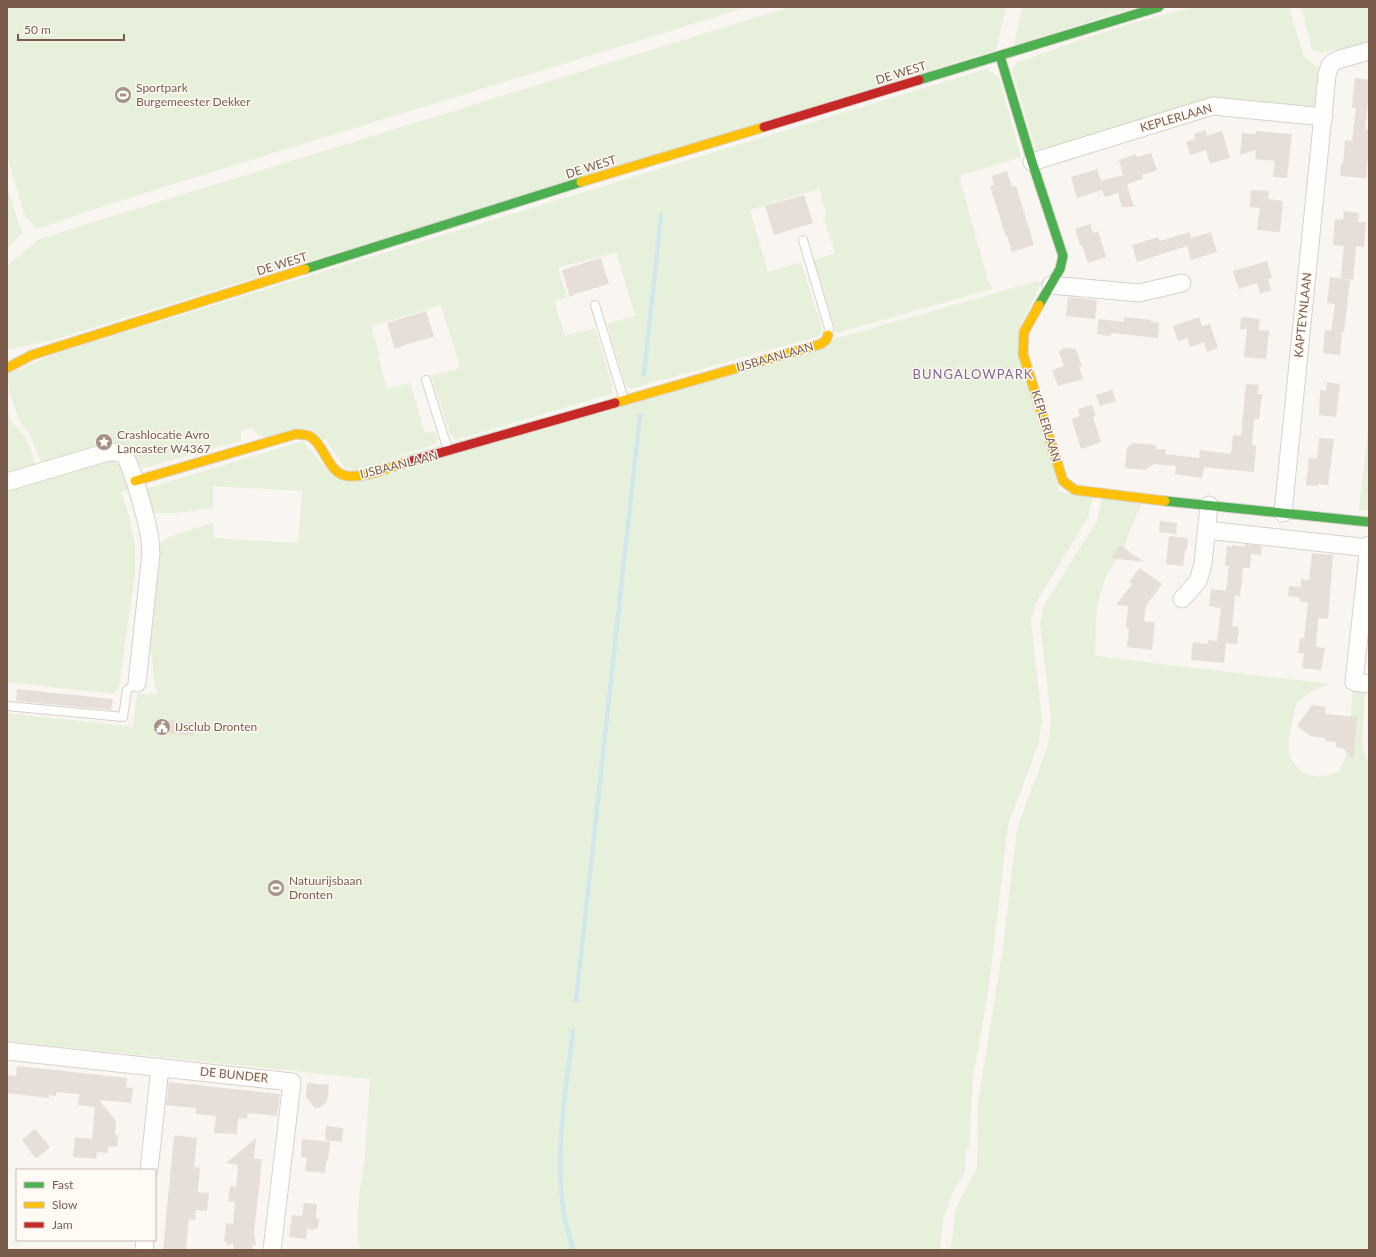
<svg xmlns="http://www.w3.org/2000/svg" width="1376" height="1257" font-family="Lato,sans-serif">
	<style>
		.green { fill: #e7f0db }
		.lines { fill: none; stroke-linecap: round; stroke-linejoin: round }
		.stream { stroke: #d0e8ea; stroke-width: 4.5 }
		.building { fill: #e6ded7 }
		.lane-casing { stroke: #d7d1cb; stroke-width: 10 }
		.street-casing { stroke: #d7d1cb; stroke-width: 19 }
		.fast-casing { stroke: #d9d2cb; stroke-width: 11 }
		.slow-casing { stroke: #d9d2cb; stroke-width: 11 }
		.jam-casing { stroke: #d9d2cb; stroke-width: 11 }
		.lane { stroke: #fefefd; stroke-width: 8 }
		.street { stroke: #fefefd; stroke-width: 17 }
		.fast { stroke: #4caf50; stroke-width: 9 }
		.slow { stroke: #ffc107; stroke-width: 9 }
		.jam { stroke: #c62828; stroke-width: 9 }
		.labels { text-anchor: middle; stroke-width: 3; stroke-linejoin: round; paint-order: stroke }
		.street-label { font-size: 12px; fill: #7a5c4d; stroke: #fffaf3 }
		.poi-label { font-size: 12px; fill: #7a5c4d; stroke: #fffaf3; text-anchor: start }
		.neighbourhood-label { font-size: 13px; letter-spacing: 1px; fill: #846695; stroke: #fffaf3 }
	</style>
	<rect width="100%" height="100%" fill="#f9f5f0"/>
	<g class="green">
		<polygon points="7,7 748,7 212,172 88,211 37,229 25,216 7,157"/>
		<polygon points="790,7 1006,7 996,50 53,340 7,350 7,266 38,240 90,223"/>
		<polygon points="1022,7 1136,7 1014,45"/>
		<path d="M1197 7H1289L1304 57 1323 71 1317 109 1183 108 1036 151 1012 70 1016 63C1075 42 1136 19 1197 7Z"/>
		<polygon points="1301,7 1369,7 1369,43 1337,53 1335,49 1321,53 1312,49"/>
		<path d="M986 69 993 73 999 78 1021 157 959 176 988 280 993 289 836 333 814 260 835 253 823 216 827 215 819 189 750 210 768 272 801 262 822 328 820 336 630 389 625 384 607 324 635 316 616 252 558 268 567 297 554 301 565 336 595 328 613 388 612 394 455 440 450 434 431 376 460 368 441 305 371 326 380 355 378 356 387 389 410 383 425 433 435 431 438 438 436 444 357 469 345 468 326 440 259 436 254 431 252 427 241 431V441L143 468C132 461 133 447 118 444L46 464 41 461 29 434 18 418 7 384V374L57 353Z"/>
		<polygon points="7,186 17,218 23,232 7,249"/>
		<path d="M1037 281 1042 282 1022 322 1059 492 1093 497 1088 517 1035 604 1031 623 1042 719 1039 743 1008 825 989 987 973 1077 969 1151 966 1150 965 1171 952 1194 943 1220 940 1250H360C354 1218 361 1187 365 1155 367 1130 368 1104 370 1079L7 1041V713L133 727 137 693 158 695C157 690 155 686 154 681 152 668 155 661 148 648L155 548 167 538 213 522 214 538 298 543 302 491 213 486V508L175 513H148L145 489 303 441 332 475 834 339Z"/>
		<polygon points="7,408 11,421 25,437 30,448 37,467 7,477"/>
		<polygon points="1369,420 1369,511 1359,510"/>
		<path d="M106 458C125 465 124 471 130 490L121 491 130 520 135 546V574L119 685 115 694 7 682V489Z"/>
		<polygon points="1102,498 1142,502 1120,555 1107,574 1099,598 1096,615 1095,656 1329,684 1314,690 1296,703 1288,744 1291,759 1302,773 1318,777 1338,772 1346,756 1351,717 1353,687 1365,688 1362,743 1366,759 1369,760 1369,1250 951,1250 955,1211 964,1192 977,1168 978,1102 1003,947 1017,828 1048,745 1051,719 1040,623 1043,607 1097,521"/>
	</g>
	<g class="lines">
		<g class="stream">
			<polyline points="644,375 661,215"/>
			<polyline points="576,1001 640,415"/>
			<path d="M573 1031C566 1089 555 1149 563 1208 565 1222 569 1236 573 1250"/>
		</g>
	</g>
	<g class="building">
		<polygon points="1355,78 1369,80 1369,95 1365,129 1369,130 1369,148 1366,178 1340,176 1341,163 1343,163 1345,140 1352,141 1356,108 1352,108"/>
		<polygon points="1206,130 1207,136 1222,131 1230,158 1210,164 1206,150 1190,155 1186,142 1195,139 1194,134"/>
		<polygon points="1256,131 1292,134 1287,178 1273,177 1275,161 1255,159 1256,150 1240,155 1242,133 1256,134"/>
		<polygon points="1151,153 1157,170 1142,175 1143,179 1127,184 1134,207 1122,207 1118,193 1105,197 1102,190 1077,198 1071,177 1097,169 1101,181 1123,175 1119,160 1136,154 1137,157"/>
		<polygon points="1007,171 1012,187 1016,186 1034,245 1012,252 1007,236 1006,237 990,186 994,185 992,176"/>
		<polygon points="1251,190 1269,191 1268,199 1283,201 1280,232 1257,230 1260,208 1250,207"/>
		<polygon points="804,195 813,223 774,235 765,206"/>
		<polygon points="1344,211 1359,213 1358,222 1366,222 1364,247 1356,246 1353,280 1341,278 1344,246 1333,245 1335,219 1343,220"/>
		<polygon points="1090,224 1093,233 1098,231 1106,257 1088,263 1082,245 1080,245 1075,229"/>
		<polygon points="1190,232 1191,238 1211,232 1217,252 1191,260 1187,246 1137,262 1132,245 1158,237 1160,241"/>
		<polygon points="601,258 609,284 575,294 570,297 562,270"/>
		<polygon points="1267,261 1272,278 1268,279 1271,290 1260,294 1257,283 1239,289 1233,271"/>
		<polygon points="1330,277 1350,280 1344,332 1342,332 1340,355 1323,353 1325,330 1331,331 1335,304 1327,303"/>
		<polygon points="1068,297 1097,300 1095,319 1066,316"/>
		<polygon points="426,311 434,337 407,344 395,349 387,323"/>
		<polygon points="1124,317 1152,320 1151,322 1159,323 1158,338 1111,333 1111,336 1097,334 1099,319 1124,322"/>
		<polygon points="1199,317 1202,326 1210,324 1218,348 1207,352 1204,342 1190,347 1187,338 1178,341 1173,326"/>
		<polygon points="1241,317 1260,319 1258,330 1269,331 1266,359 1244,357 1247,329 1240,329"/>
		<polygon points="1064,348 1076,349 1082,366 1079,367 1083,379 1058,386 1052,370 1064,366 1059,352"/>
		<polygon points="1327,382 1340,384 1336,417 1319,415 1320,390 1326,391"/>
		<polygon points="1246,384 1259,385 1258,394 1262,394 1259,419 1254,419 1252,445 1256,446 1254,472 1204,467 1202,478 1175,474 1176,466 1154,464 1145,470 1125,468 1127,448 1133,443 1156,445 1156,449 1166,449 1165,454 1199,458 1200,450 1231,454 1233,435 1241,436"/>
		<polygon points="1112,390 1116,401 1100,406 1096,395"/>
		<polygon points="1092,405 1096,416 1093,417 1101,442 1081,449 1072,419 1080,416 1078,409"/>
		<polygon points="1319,438 1334,439 1328,485 1318,484 1318,486 1306,485 1309,458 1317,459"/>
		<polygon points="1160,521 1177,523 1176,534 1159,532"/>
		<polygon points="1169,536 1188,538 1187,550 1185,550 1183,566 1166,564"/>
		<polygon points="1245,544 1262,546 1261,555 1251,554 1250,568 1243,568 1240,596 1235,595 1232,626 1239,627 1237,644 1226,643 1224,663 1191,660 1193,642 1208,644 1208,640 1217,641 1221,608 1209,606 1211,589 1226,591 1229,566 1225,566 1227,546 1232,547 1232,545 1245,547"/>
		<polygon points="1120,545 1144,562 1111,558"/>
		<polygon points="1312,553 1333,555 1328,619 1318,618 1316,647 1325,648 1321,670 1302,668 1304,653 1298,653 1300,638 1304,638 1308,602 1299,601 1300,598 1288,596 1289,586 1301,587 1301,579 1309,580"/>
		<polygon points="1140,568 1162,584 1146,606 1144,621 1155,623 1152,650 1127,647 1129,628 1126,628 1128,606 1116,605 1132,584 1129,582"/>
		<polygon points="17,689 113,699 111,710 16,701"/>
		<polygon points="1312,705 1326,707 1325,714 1357,717 1353,760 1343,748 1336,747 1336,742 1325,741 1325,738 1311,736 1297,726"/>
		<polygon points="159,719 196,723 194,736 157,732"/>
		<polygon points="17,1066 127,1078 126,1087 133,1088 131,1103 99,1100 116,1121 115,1135 118,1135 117,1147 108,1146 108,1153 97,1152 96,1159 73,1157 75,1137 92,1139 95,1107 78,1105 79,1094 56,1092 56,1096 49,1095 49,1098 7,1093 7,1075 16,1076"/>
		<polygon points="169,1082 280,1094 277,1116 248,1113 247,1119 238,1118 237,1134 214,1133 216,1116 196,1114 196,1108 166,1105"/>
		<polygon points="307,1083 329,1085 327,1102 319,1108 315,1108 306,1097"/>
		<polygon points="326,1126 343,1128 342,1142 325,1140"/>
		<polygon points="35,1129 50,1147 36,1159 22,1140"/>
		<polygon points="174,1135 197,1138 194,1167 200,1168 198,1192 209,1193 207,1211 196,1210 195,1220 189,1219 186,1250 163,1250"/>
		<polygon points="256,1138 254,1159 262,1159 254,1233 256,1245 252,1245 253,1250 234,1250 233,1244 226,1245 226,1241 224,1242 226,1223 233,1224 235,1202 228,1201 230,1186 236,1187 238,1165 226,1163"/>
		<polygon points="302,1139 330,1142 328,1161 326,1161 325,1173 305,1171 307,1158 301,1157"/>
		<polygon points="304,1203 317,1204 316,1218 319,1218 318,1227 314,1230 307,1229 306,1239 289,1237 292,1215 302,1216"/>
	</g>
	<g class="lines">
		<g class="lane-casing">
			<g id="lane">
				<polyline points="803,240 829,328 828,335"/>
				<polyline points="595,305 624,400"/>
				<polyline points="426,380 448,450"/>
				<polyline points="7,706 123,717 127,690 137,683"/>
			</g>
		</g>
		<g class="street-casing">
			<g id="street">
				<polyline points="1032,162 1213,106 1324,117"/>
				<polyline points="1051,285 1139,293 1182,283"/>
				<path d="M7 482 108 452C113 452 118 451 123 454 131 459 149 528 150 541 151 545 150 549 151 553L137 683"/>
				<polyline points="1283,513 1327,75 1330,65 1337,60 1369,51"/>
				<polyline points="1207,530 1369,548"/>
				<polyline points="1369,545 1354,682 1369,684"/>
				<polyline points="1182,599 1198,581 1203,564 1209,505"/>
				<polyline points="7,1051 292,1082 272,1250"/>
				<polyline points="149,1170 160,1067"/>
				<polyline points="144,1240 145,1250"/>
			</g>
		</g>
		<g class="fast-casing">
			<g id="fast">
				<polyline points="1000,56 1032,162 1063,256 1060,269 1039,305"/>
				<polyline points="919,80 1159,7"/>
				<polyline points="305,269 581,182"/>
				<polyline points="1165,501 1369,522"/>
			</g>
		</g>
		<g class="slow-casing">
			<g id="slow">
				<polyline points="581,182 764,127"/>
				<polyline points="1039,305 1024,332 1023,354 1063,481 1075,490 1165,501"/>
				<polyline points="7,368 32,355 305,269"/>
				<polyline points="615,403 821,344 826,340 828,335"/>
				<path d="M135 481 296 434C301 435 307 434 311 437 326 447 328 474 348 476 366 478 390 467 408 462"/>
			</g>
		</g>
		<g class="jam-casing">
			<g id="jam">
				<polyline points="764,127 919,80"/>
				<polyline points="408,462 615,403"/>
			</g>
		</g>
		<use href="#lane" class="lane"/>
		<use href="#street" class="street"/>
		<use href="#fast" class="fast"/>
		<use href="#slow" class="slow"/>
		<use href="#jam" class="jam"/>
	</g>
	<defs>
		<g id="stadium-disc" transform="scale(0.9)"><circle r="9.5" fill="#a69286" stroke="#fffaf3"/><path d="M0-5a6.5 5 0 1 0 0 10a6.5 5 0 1 0 0-10ZM-3.5-1.8h7v3.6h-7Z" fill="#fff"/></g>
		<g id="sight-disc" transform="scale(0.9)"><circle r="9.5" fill="#a69286" stroke="#fffaf3"/><path d="M0-6L1.8-2.2L6-1.7L2.9 1.2L3.7 5.4L0 3.3L-3.7 5.4L-2.9 1.2L-6-1.7L-1.8-2.2Z" fill="#fff"/></g>
		<g id="civic-disc" transform="scale(0.9)"><circle r="9.5" fill="#a69286" stroke="#fffaf3"/><path d="M-.6-6.5H3V-4.5H.6V-3L4-1V1h2V6H-6V1h2V-1L-.6-3ZM-1.2 2.5V6h2.4V2.5Z" fill="#fff"/></g>
	</defs>
	<g fill-rule="evenodd">
		<use href="#stadium-disc" x="123" y="95"/>
		<use href="#sight-disc" x="104" y="442"/>
		<use href="#civic-disc" x="162" y="727"/>
		<use href="#stadium-disc" x="276" y="888"/>
	</g>
	<g class="labels">
		<g class="street-label">
			<text transform="translate(901 73) rotate(-17)" y="4">DE WEST</text>
			<text transform="translate(1176 118) rotate(-16)" y="4">KEPLERLAAN</text>
			<text transform="translate(591 167) rotate(-17)" y="4">DE WEST</text>
			<text transform="translate(282 264) rotate(-17)" y="4">DE WEST</text>
			<text transform="translate(1303 315) rotate(-84)" y="4">KAPTEYNLAAN</text>
			<text transform="translate(775 357) rotate(-16)" y="4">IJSBAANLAAN</text>
			<text transform="translate(1046 426) rotate(73)" y="4">KEPLERLAAN</text>
			<text transform="translate(399 465) rotate(-14)" y="4">IJSBAANLAAN</text>
			<text transform="translate(234 1075) rotate(6)" y="4">DE BUNDER</text>
		</g>
		<g class="poi-label">
			<text x="136" y="92">Sportpark<tspan x="136" dy="14">Burgemeester Dekker</tspan></text>
			<text x="117" y="439">Crashlocatie Avro<tspan x="117" dy="14">Lancaster W4367</tspan></text>
			<text x="175" y="731">IJsclub Dronten</text>
			<text x="289" y="885">Natuurijsbaan<tspan x="289" dy="14">Dronten</tspan></text>
		</g>
		<g class="neighbourhood-label">
			<text x="973" y="379">BUNGALOWPARK</text>
		</g>
	</g>
	<rect width="1376" height="1257" fill="none" stroke="#7a5c4d" stroke-width="16"/>
	<rect x="16" y="1169" width="140" height="72" fill="#fffaf3" stroke="#cabbb1"/>
	<rect x="24" y="1182" width="20" height="6" fill="#4caf50" stroke="#cabbb1"/>
	<text x="52" y="1189" font-size="12" fill="#7a5c4d">Fast</text>
	<rect x="24" y="1202" width="20" height="6" fill="#ffc107" stroke="#cabbb1"/>
	<text x="52" y="1209" font-size="12" fill="#7a5c4d">Slow</text>
	<rect x="24" y="1222" width="20" height="6" fill="#c62828" stroke="#cabbb1"/>
	<text x="52" y="1229" font-size="12" fill="#7a5c4d">Jam</text>
	<path d="M18 34v6h106v-6" fill="none" stroke="#7a5c4d" stroke-width="2"/>
	<text x="24" y="34" font-size="12" fill="#7a5c4d" stroke="#fffaf3" stroke-width="3" paint-order="stroke">50 m</text>
</svg>
